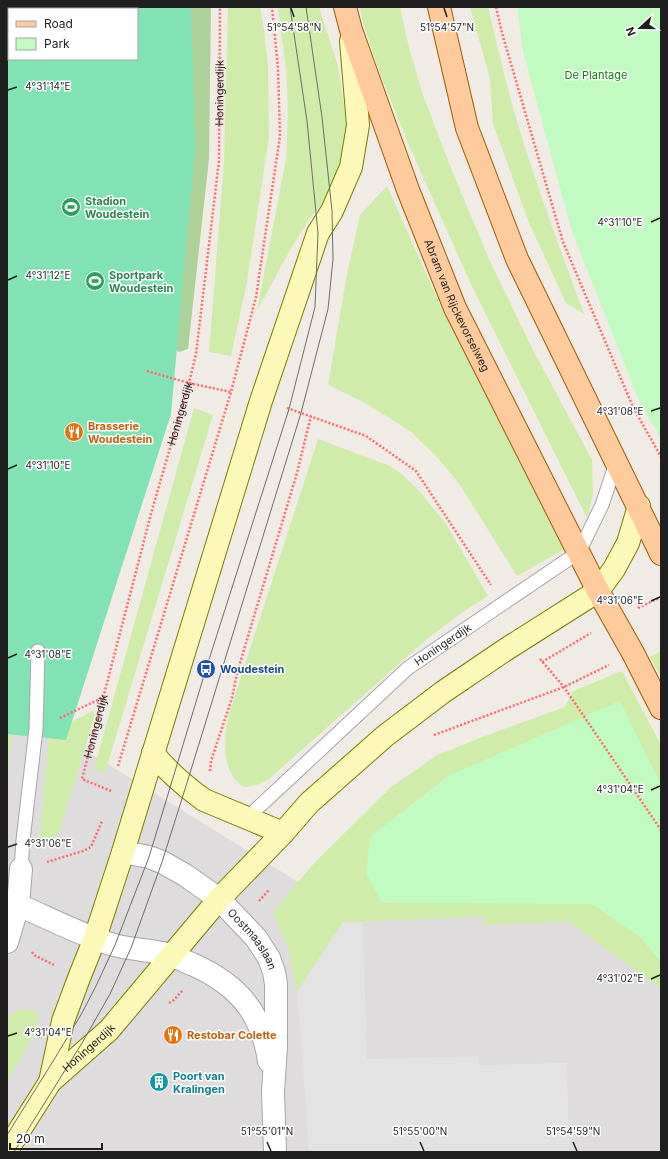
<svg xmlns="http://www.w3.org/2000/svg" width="668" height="1159" font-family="Inter,sans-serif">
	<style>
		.residential { fill: #dedcdc }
		.grass { fill: #d0ecaa }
		.forest { fill: #aed199 }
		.park { fill: #c2fbc1 }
		.pitch { fill: #81e2b4; fill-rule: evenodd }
		.parking { fill: #e3e3e3 }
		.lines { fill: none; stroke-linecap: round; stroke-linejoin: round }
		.lane-casing { stroke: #a6a6a6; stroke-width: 15 }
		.street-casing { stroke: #a6a6a6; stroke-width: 24 }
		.secondary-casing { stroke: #7a7c01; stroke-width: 24 }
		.primary-casing { stroke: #9b5a00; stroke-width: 24 }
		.path { stroke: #ff6a68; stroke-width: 2.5; stroke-dasharray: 2 2; stroke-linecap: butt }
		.lane { stroke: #fff; stroke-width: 13 }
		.street { stroke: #fff; stroke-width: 22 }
		.secondary { stroke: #fcf9b8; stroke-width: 22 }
		.primary { stroke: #ffcb9c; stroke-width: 22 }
		.tram { stroke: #6d6d6d; stroke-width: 1 }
		.ticks { fill: none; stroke: #1f1f1f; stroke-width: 1.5 }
		.labels { text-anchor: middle; stroke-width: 3; stroke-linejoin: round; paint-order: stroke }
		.park-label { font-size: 11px; fill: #088307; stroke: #fff }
		.street-label { font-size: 11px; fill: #1f1f1f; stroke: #fff }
		.leisure-label { font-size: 11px; font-weight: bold; fill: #27864d; stroke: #fff; text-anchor: start }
		.food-label { font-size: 11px; font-weight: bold; fill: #c56008; stroke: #fff; text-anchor: start }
		.transit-label { font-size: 11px; font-weight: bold; fill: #164399; stroke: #fff; text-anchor: start }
		.culture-label { font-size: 11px; font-weight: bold; fill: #0d838f; stroke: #fff; text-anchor: start }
		.ticks-label { font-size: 10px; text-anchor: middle; fill: #1f1f1f; stroke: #fff; stroke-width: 3; stroke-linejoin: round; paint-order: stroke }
	</style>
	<rect width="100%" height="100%" fill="#f0ece5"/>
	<polygon class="residential" points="7,723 64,737 311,890 661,897 661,1152 7,1152"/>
	<g class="grass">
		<polygon points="228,7 260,7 264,29 268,67 269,137 247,282 231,356 209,352 224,162"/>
		<polygon points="278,7 319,7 338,66 348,132 333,191 310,218 290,250 257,311 286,159 288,113 286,69"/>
		<polygon points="360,7 400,7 409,48 423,95 453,173 489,259 532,348 592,460 593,494 587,518 474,291 411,150 379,71 362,19"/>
		<path d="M470 7H488C498 48 507 90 520 131 539 193 562 254 584 314L566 303 529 223 493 124 490 79Z"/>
		<polygon points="387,186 441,307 565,549 517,576 460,485 437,457 410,431 365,403 328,385 347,274 360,215"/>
		<polygon points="194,408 213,415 105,773 94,769"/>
		<path d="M318 439 390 466 403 475 421 493 446 524 488 596 463 612 427 639 269 779 257 785 244 787C220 772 224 738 229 714Z"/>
		<polygon points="661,651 661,677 650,657"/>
		<polygon points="622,671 661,745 661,989 568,921 484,925 486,917 343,922 297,992 289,951 273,911 316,861 391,787 437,755 498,731 565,707 573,691"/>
		<polygon points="93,711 95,715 59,833 42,843 39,842 49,736 53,731"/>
		<polygon points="7,712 15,713 7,781"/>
		<polygon points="16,1010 26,1010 36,1011 39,1020 35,1032 7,1082 7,1018"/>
	</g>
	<polygon class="forest" points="170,7 211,7 209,159 188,349 179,352 164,342"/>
	<g class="park">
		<polygon points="517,7 661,7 661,438 640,403 571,229 523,52"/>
		<polygon points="620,701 661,784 661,962 641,938 592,904 382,903 366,873 370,837 448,776"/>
	</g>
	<path class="pitch" d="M7 7H191L195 147 171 414 66 740 7 734ZM9 9H137V59H9Z"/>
	<polygon class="parking" points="343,922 363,922 367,1059 479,1056 479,1065 567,1063 569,1152 309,1152 297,992"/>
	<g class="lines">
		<g class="lane-casing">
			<g id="lane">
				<path id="s2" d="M247 818 408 668 579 552 602 505 616 463"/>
				<polyline points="21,869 23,840 36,729 38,651"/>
			</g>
		</g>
		<g class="street-casing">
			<g id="street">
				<path id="s3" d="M123 852 149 857 162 862 185 875 219 899 256 938 269 958 274 972 276 984V1046L273 1092 275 1152"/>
				<path d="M18 905C49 918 83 936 114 945 132 950 153 950 171 955 179 958 186 962 194 965 238 985 262 1013 269 1061"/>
				<polyline points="7,942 18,905 21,869"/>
			</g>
		</g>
		<g class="secondary-casing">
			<g id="secondary">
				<path d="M153 753C167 771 186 787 204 800L283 833"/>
				<polyline points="50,1082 63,1021 79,978 95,938 123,852 261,401 318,233 332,211 351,167 358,125 351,41"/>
				<path id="s4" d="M7 1150 50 1082 109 1030 219 899 283 833 309 803 385 736 443 692 505 650 598 591 614 569 628 543 639 506"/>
			</g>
		</g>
		<g class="primary-casing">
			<g id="primary">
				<path id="s5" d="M345 7 351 30 408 190 455 308 598 591 633 653 661 708"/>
				<polyline points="439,7 467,128 517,259 661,554"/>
			</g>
		</g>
		<g class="path">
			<polyline points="496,7 502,33 563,242 633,407 661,457"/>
			<polyline points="147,371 189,383 231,392"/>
			<polyline points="287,408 366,436 416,471 491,585"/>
			<polyline points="638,608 661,597"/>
			<polyline points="540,659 564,687 661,830"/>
			<polyline points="542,662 591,633"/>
			<polyline points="60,718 102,698"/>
			<polyline points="434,735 564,687 609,665"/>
			<polyline points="118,766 231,392 256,297 280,136 278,68 272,7"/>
			<polyline points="210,771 211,761 232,698 237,673 297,473 311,416"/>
			<path id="s1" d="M111 791 82 779 152 510 189 383 196 354 219 161 220 7"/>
			<polyline points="47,862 83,851 91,847 102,821"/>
			<polyline points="259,901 269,890"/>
			<polyline points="32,952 34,955 54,965"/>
			<polyline points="169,1003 174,1000 183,990"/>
		</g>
		<use href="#lane" class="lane"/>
		<use href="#street" class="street"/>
		<use href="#secondary" class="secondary"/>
		<use href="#primary" class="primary"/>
		<g class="tram">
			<polyline points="7,1135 55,1058 82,1013 96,986 115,945 149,857 206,669 289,409 315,307 318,233 307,121 290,7"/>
			<polyline points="14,1152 82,1043 110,994 131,948 162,862 186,786 301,413 328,309 333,259 332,211 322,117 306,7"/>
		</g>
	</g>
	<path class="ticks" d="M291 8 294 17M444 8 447 17M8 90 17 87M651 222 660 218M8 280 17 276M651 411 660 408M8 469 17 465M651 601 660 597M8 658 17 654M651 790 660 786M8 847 17 844M651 979 660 975M8 1036 17 1033M267 1142 271 1151M420 1142 424 1151M573 1142 577 1151"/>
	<defs>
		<g id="stadium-disc" transform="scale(1)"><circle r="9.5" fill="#2e9e5b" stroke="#fff"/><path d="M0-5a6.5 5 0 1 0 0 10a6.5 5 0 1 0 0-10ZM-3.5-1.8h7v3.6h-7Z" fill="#fff"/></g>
		<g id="restaurant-disc" transform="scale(1)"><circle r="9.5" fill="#e8710a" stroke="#fff"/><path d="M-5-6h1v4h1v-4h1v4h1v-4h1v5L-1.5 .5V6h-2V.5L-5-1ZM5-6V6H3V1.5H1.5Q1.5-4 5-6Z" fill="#fff"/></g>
		<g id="bus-disc" transform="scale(1)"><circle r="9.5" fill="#1a4fb4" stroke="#fff"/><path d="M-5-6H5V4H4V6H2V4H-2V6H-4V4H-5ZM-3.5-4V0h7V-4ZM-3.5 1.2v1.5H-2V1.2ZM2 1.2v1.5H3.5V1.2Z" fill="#fff"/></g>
		<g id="building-disc" transform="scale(1)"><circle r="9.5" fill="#0f9aa8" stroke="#fff"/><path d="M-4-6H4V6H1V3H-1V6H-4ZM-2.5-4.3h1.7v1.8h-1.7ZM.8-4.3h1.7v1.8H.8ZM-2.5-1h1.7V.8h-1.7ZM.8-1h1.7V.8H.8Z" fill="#fff"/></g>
	</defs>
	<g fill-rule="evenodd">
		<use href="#stadium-disc" x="71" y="207"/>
		<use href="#stadium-disc" x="95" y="281"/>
		<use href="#restaurant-disc" x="74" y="432"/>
		<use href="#bus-disc" x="206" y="669"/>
		<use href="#restaurant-disc" x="173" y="1035"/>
		<use href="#building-disc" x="159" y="1082"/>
	</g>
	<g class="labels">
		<g class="park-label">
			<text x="596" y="79">De Plantage</text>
		</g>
		<g class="street-label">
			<text dy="4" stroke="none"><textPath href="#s1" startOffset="734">Honingerdijk</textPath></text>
			<text dy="4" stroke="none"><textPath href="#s5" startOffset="319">Abram van Rijckevorselweg</textPath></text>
			<text dy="4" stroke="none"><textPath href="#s1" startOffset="410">Honingerdijk</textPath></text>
			<text dy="4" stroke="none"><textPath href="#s2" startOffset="262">Honingerdijk</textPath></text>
			<text dy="4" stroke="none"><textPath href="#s1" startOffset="86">Honingerdijk</textPath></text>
			<text dy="4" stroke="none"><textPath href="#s3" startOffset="161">Oostmaaslaan</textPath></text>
			<text dy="4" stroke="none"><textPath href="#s4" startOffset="132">Honingerdijk</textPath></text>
		</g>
		<g class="leisure-label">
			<text x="85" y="205">Stadion<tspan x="85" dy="13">Woudestein</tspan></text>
			<text x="109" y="279">Sportpark<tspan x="109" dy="13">Woudestein</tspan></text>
		</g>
		<g class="food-label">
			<text x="88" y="430">Brasserie<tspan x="88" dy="13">Woudestein</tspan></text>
			<text x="187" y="1039">Restobar Colette</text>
		</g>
		<g class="transit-label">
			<text x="220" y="673">Woudestein</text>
		</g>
		<g class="culture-label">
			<text x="173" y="1080">Poort van<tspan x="173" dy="13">Kralingen</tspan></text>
		</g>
	</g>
	<g class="ticks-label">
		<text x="294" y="31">51°54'58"N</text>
		<text x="447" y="31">51°54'57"N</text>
		<text x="48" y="90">4°31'14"E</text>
		<text x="620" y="226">4°31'10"E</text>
		<text x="48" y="279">4°31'12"E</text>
		<text x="620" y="415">4°31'08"E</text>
		<text x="48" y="469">4°31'10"E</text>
		<text x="620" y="604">4°31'06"E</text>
		<text x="48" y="658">4°31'08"E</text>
		<text x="620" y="793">4°31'04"E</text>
		<text x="48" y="847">4°31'06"E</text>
		<text x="620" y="982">4°31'02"E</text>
		<text x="48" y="1036">4°31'04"E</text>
		<text x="267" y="1135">51°55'01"N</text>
		<text x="420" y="1135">51°55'00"N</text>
		<text x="573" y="1135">51°54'59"N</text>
	</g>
	<rect width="668" height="1159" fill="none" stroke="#1f1f1f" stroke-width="16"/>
	<rect x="8" y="8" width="130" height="52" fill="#ffffff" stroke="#a5a5a5"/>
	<rect x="16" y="21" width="20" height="6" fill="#ffcb9c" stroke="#a5a5a5"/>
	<text x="44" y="28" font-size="12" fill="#1f1f1f">Road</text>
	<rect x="16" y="38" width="20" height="12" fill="#c2fbc1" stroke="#a5a5a5"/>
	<text x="44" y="48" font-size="12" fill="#1f1f1f">Park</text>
	<g transform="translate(640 28) rotate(249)" stroke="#ffffff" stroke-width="3" paint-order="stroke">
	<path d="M0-3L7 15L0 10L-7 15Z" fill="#1f1f1f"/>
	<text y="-6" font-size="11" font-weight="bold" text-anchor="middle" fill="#1f1f1f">N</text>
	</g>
	<path d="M10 1143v6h92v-6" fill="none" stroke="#1f1f1f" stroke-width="2"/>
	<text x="16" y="1143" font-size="12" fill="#1f1f1f" stroke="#ffffff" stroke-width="3" paint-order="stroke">20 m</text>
</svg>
